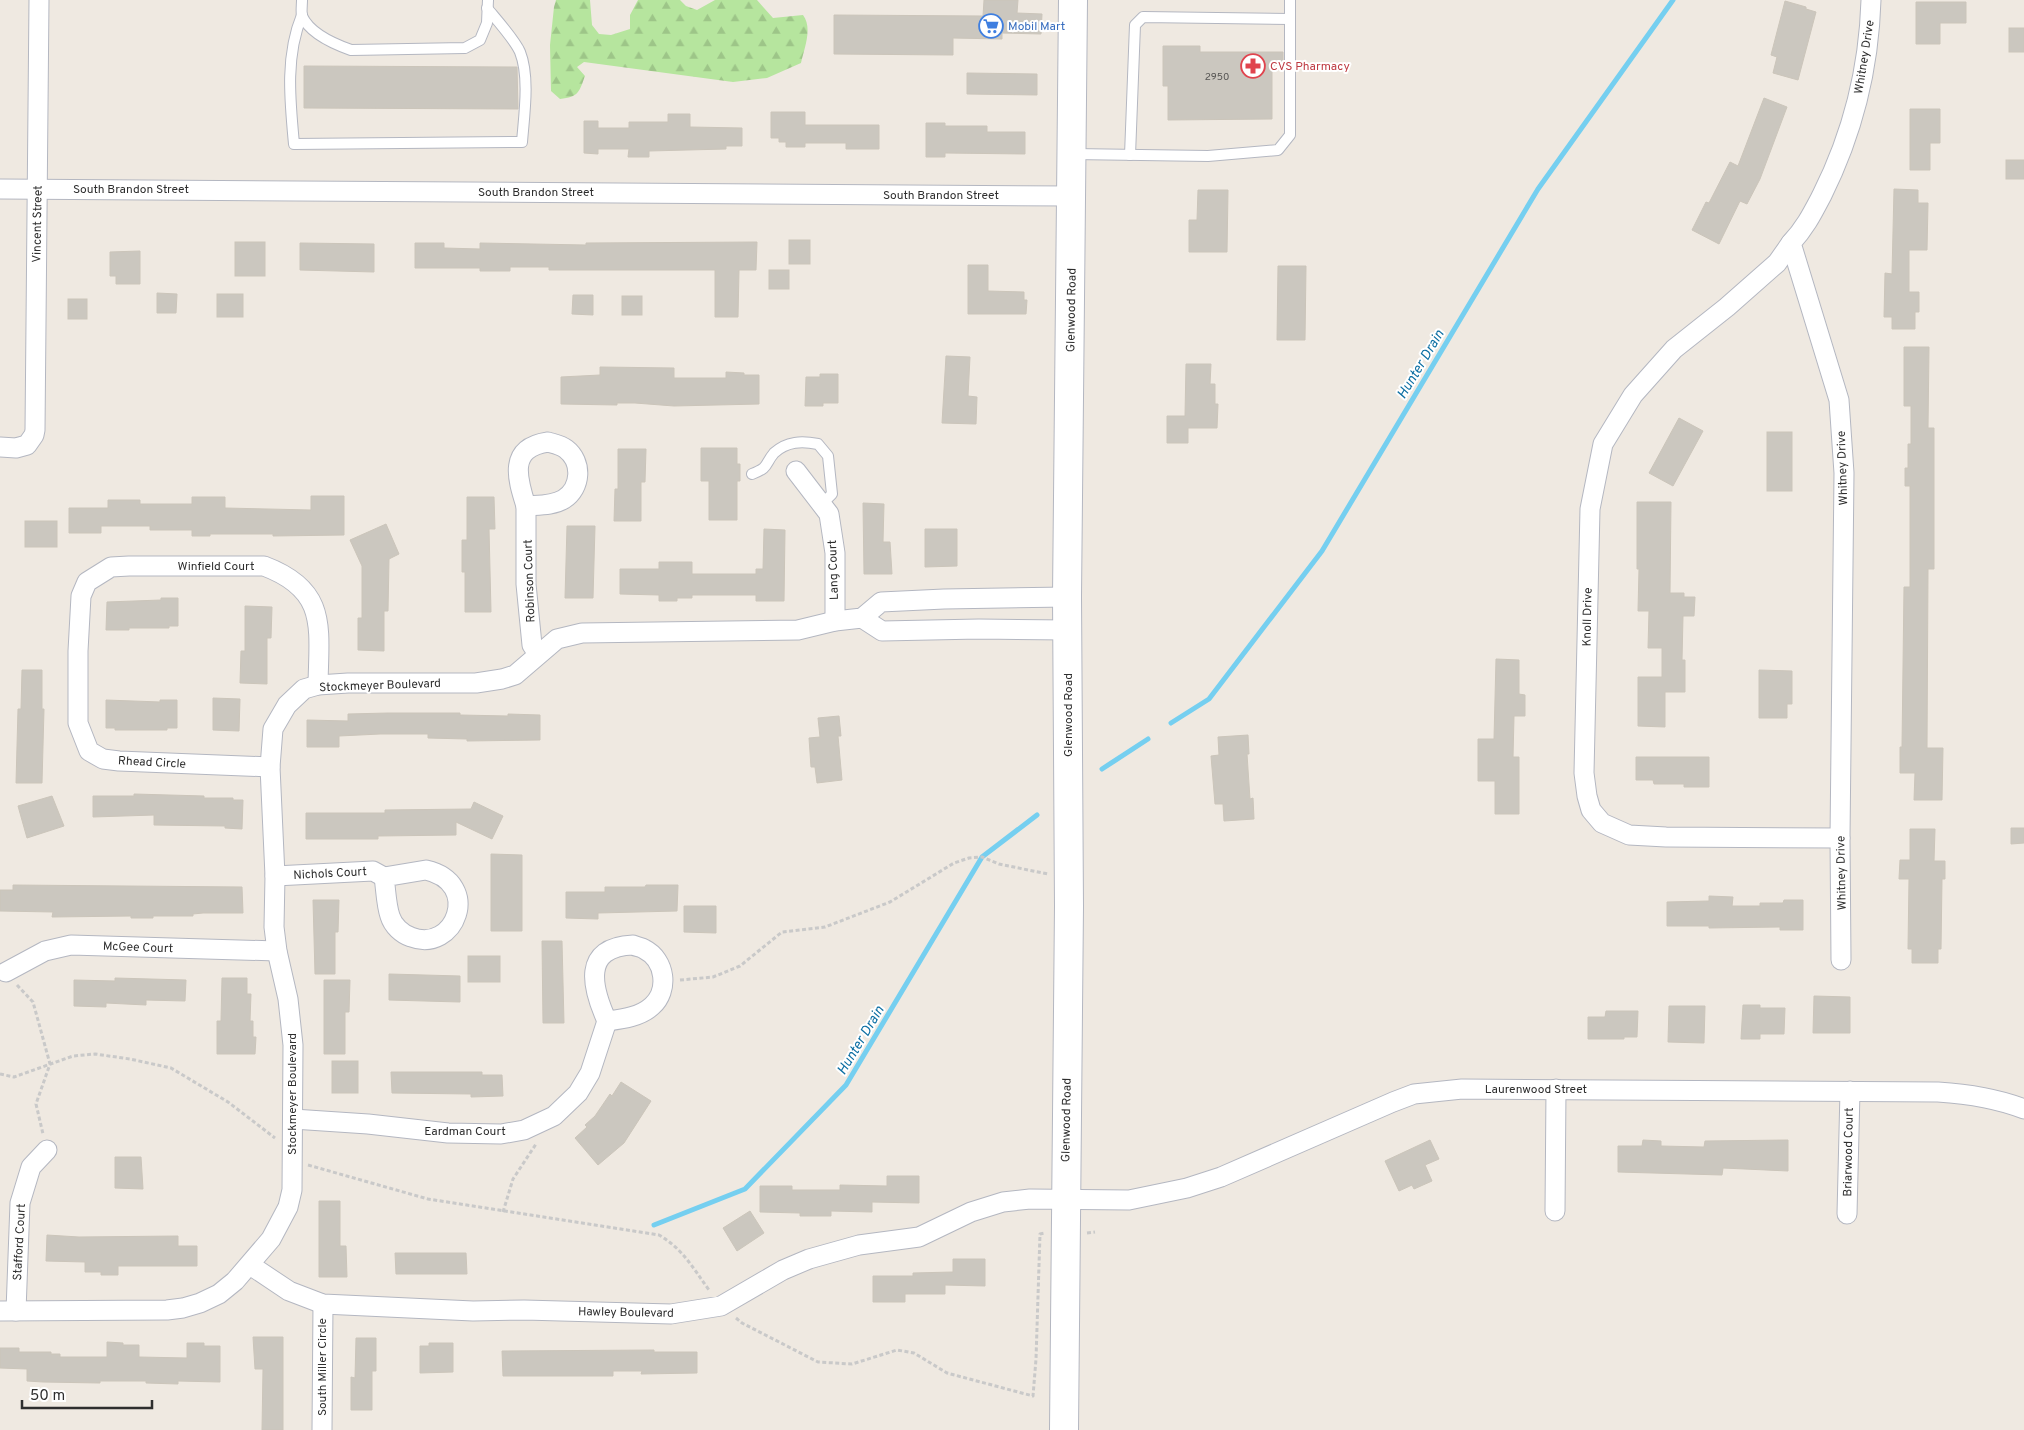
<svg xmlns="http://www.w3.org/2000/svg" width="2024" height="1430" font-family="Overpass,sans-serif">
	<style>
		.forest { fill: url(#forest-firs) }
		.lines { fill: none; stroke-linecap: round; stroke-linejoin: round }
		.stream { stroke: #75cff0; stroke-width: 5 }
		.building { fill: #cbc7bf; stroke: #cbc5ba }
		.lane-casing { stroke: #b4b7c1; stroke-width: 12 }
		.street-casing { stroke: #b4b7c1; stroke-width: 21 }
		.secondary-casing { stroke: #b4b7c1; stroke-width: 30 }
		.path { stroke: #c9c9c9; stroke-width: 3; stroke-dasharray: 4 2.5; stroke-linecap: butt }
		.lane { stroke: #fff; stroke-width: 10 }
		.street { stroke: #fff; stroke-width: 19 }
		.secondary { stroke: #fff; stroke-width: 28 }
		.labels { text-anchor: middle; stroke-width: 4; stroke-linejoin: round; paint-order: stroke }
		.number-label { font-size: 10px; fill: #555452 }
		.shop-label { font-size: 12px; fill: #366cbe; stroke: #fff; text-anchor: start }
		.street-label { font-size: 12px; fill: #2e2e2e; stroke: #fff }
		.health-label { font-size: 12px; fill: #be3a42; stroke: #fff; text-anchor: start }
		.water-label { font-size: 14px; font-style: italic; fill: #0d6fa3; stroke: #fff }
	</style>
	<defs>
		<pattern id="forest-firs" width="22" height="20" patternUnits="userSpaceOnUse" patternTransform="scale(1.25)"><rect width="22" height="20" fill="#b6e59e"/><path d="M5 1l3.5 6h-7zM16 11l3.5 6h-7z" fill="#9dc588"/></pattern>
	</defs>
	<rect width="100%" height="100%" fill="#efe9e1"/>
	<path class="forest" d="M556 0H590L592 25 599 34 611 35 630 29V15L638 0H680L686 6 697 10 715 0H757L773 18 803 15C813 28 804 49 801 63L767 78 733 82 584 62 577 67 585 76C579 92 579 97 560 99L551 91 550 45 554 7Z"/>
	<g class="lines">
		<g class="stream">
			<polyline points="1171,723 1209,699 1322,551 1538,189 1673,0"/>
			<polyline points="1102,769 1148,739"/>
			<polyline points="654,1225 745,1189 846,1085 982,857 1037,815"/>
		</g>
	</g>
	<g class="building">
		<polygon points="984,0 1018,0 1017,13 1042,14 1041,34 1002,33 1002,39 953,38 953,55 834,54 834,15 983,16"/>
		<polygon points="1785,1 1806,7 1806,9 1816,12 1798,80 1773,73 1777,57 1771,55"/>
		<polygon points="1916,2 1966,2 1966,23 1940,23 1940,44 1916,44"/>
		<rect x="2009" y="28" width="15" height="24"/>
		<polygon points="1163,46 1200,46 1200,52 1283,52 1283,65 1272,65 1272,119 1168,120 1168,86 1163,86"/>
		<polygon points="304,66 517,67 518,109 304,108"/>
		<polygon points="967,73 1037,74 1037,95 967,94"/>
		<polygon points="1764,98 1787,107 1760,179 1747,204 1740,201 1719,244 1692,230 1706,202 1709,203 1730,162 1738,166"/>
		<polygon points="1910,109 1940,109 1940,143 1930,143 1930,170 1910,170"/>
		<polygon points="771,112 805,112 805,125 879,125 879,149 846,149 846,143 805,143 805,147 786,147 786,142 779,142 779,138 771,138"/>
		<polygon points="668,114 690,114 690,127 742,128 742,146 726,146 726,149 649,151 649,157 628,157 629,149 598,149 598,154 584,153 584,121 598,121 598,128 629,128 629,122 668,122"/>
		<polygon points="926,123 945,123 945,126 987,126 987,132 1025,132 1025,154 945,153 945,157 926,157"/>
		<rect x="2006" y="160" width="18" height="19"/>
		<polygon points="1894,189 1918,190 1918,203 1928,203 1927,250 1909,250 1909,292 1919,292 1919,312 1915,312 1915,329 1892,329 1892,317 1884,317 1885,273 1892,274"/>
		<polygon points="1198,190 1228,190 1227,252 1189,252 1189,220 1197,220"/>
		<rect x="789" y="240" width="21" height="24"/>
		<rect x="235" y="242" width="30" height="34"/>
		<polygon points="757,242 756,270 739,270 738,317 715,317 715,270 549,270 549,267 510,267 510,271 480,271 480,268 415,268 415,243 444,243 444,248 480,249 480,243 586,245 586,243"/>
		<polygon points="300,243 374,244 374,272 300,270"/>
		<polygon points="140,251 140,284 116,284 116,276 110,276 110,252"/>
		<polygon points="968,265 988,265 988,291 1024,292 1024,300 1027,300 1026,314 968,314"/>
		<polygon points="1278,266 1306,266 1305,340 1277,340"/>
		<rect x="769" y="270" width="20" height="19"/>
		<polygon points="157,293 177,294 176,313 157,313"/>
		<rect x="217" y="294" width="26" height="23"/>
		<polygon points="573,295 593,295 593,315 572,314"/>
		<rect x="622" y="296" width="20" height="19"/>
		<rect x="68" y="299" width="19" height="20"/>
		<polygon points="1904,347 1929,347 1928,428 1934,428 1934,569 1928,569 1927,748 1943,748 1942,800 1914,800 1915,773 1900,773 1900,747 1902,747 1904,587 1910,587 1910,486 1905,486 1905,468 1908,468 1908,444 1911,444 1911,406 1904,406"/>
		<polygon points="946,356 970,357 968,396 977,397 976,424 942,423"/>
		<polygon points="1186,364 1211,364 1210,384 1215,384 1215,404 1218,404 1217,428 1188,428 1188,443 1167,443 1167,416 1185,416"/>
		<polygon points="600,367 674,368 674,378 726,378 726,372 744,373 744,375 759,375 759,404 674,406 635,403 617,403 617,405 561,404 561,377 600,375"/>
		<polygon points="820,374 838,374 838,403 823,403 823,406 805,406 806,377 820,377"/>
		<polygon points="1679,418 1703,431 1673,486 1649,473"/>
		<rect x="1767" y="432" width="25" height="59"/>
		<polygon points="701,448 737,448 737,464 740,464 740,481 737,481 737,520 709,520 709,481 701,481"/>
		<polygon points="618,449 646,449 645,482 641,482 641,521 614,521 615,489 618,489"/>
		<polygon points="311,496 344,496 344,535 273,536 273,534 210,534 210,536 192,536 192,530 150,530 150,526 101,526 101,533 69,533 69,508 108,508 108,500 140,500 140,504 192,504 192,497 225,497 225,508 311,510"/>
		<polygon points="467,497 494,497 495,529 489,529 491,612 465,612 465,572 462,572 462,540 467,540"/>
		<polygon points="1637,502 1671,502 1670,593 1684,593 1684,597 1695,597 1694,616 1683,616 1682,660 1685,660 1685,692 1665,692 1665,727 1638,726 1638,677 1662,677 1662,648 1648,648 1649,611 1638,611 1639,569 1637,569"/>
		<polygon points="863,503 884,504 883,542 890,542 892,574 864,574"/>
		<rect x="25" y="521" width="32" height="26"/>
		<polygon points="386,524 399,554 389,559 388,611 384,611 384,651 358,650 358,618 362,618 362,566 350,540"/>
		<polygon points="567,526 595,526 593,598 565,598"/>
		<polygon points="764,529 785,530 784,601 756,601 756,595 692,595 692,598 677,598 677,601 659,601 659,595 620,594 620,569 659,569 659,562 692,562 692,574 756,574 756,569 763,569"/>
		<polygon points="925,529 957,529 957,566 925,567"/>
		<polygon points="161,598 178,598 178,626 169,626 169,628 129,628 129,630 106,630 107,602 161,600"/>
		<polygon points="245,606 272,607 271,638 267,638 267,684 240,683 241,651 245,651"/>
		<polygon points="1496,659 1519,660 1519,694 1525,695 1525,716 1514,716 1513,757 1519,757 1519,814 1495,814 1495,781 1478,781 1478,739 1494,739"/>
		<polygon points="22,670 42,670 42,709 44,709 42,783 16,783 18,709 21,709"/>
		<polygon points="1759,670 1792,671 1792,704 1787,704 1787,718 1759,718"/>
		<polygon points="213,698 240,699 239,731 213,730"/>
		<polygon points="106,700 160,702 160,700 177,700 177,728 167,728 167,730 115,730 115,728 106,728"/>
		<polygon points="388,713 460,713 460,715 508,716 508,714 540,715 540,740 467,741 467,739 428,738 428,734 380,734 339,736 339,747 307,747 307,720 348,721 348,714"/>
		<polygon points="839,716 841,736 838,736 842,780 817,783 815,767 811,767 809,738 820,737 818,718"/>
		<polygon points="1248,735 1249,754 1247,754 1250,799 1253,798 1254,819 1224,821 1223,804 1215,804 1211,756 1219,755 1218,737"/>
		<polygon points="1636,757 1709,757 1709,787 1684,787 1684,784 1654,784 1653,780 1636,780"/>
		<polygon points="134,794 204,796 204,798 233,798 233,800 243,800 242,829 225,828 225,826 154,825 154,815 93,817 93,796 134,796"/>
		<polygon points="52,796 64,826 27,838 18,806"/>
		<polygon points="474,802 503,816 492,839 456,822 456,835 378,836 378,839 306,839 306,813 385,813 385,810 471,809"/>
		<polygon points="2011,828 2024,828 2024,843 2011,844"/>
		<polygon points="1910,829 1935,829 1934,861 1945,861 1945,879 1942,879 1941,949 1938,949 1938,963 1912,963 1912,949 1908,949 1909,879 1899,879 1900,860 1910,860"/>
		<polygon points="491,854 522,855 522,931 491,931"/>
		<polygon points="13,885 242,887 243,913 203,913 193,914 193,916 153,916 153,918 131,918 131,916 52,917 53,912 0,911 0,890 13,890"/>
		<polygon points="646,885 678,885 677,911 598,913 598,919 566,918 566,892 605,892 605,887 645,887"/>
		<polygon points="1709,896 1733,897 1732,906 1760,906 1760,903 1783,903 1784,900 1803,900 1803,930 1780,930 1780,927 1709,928 1709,926 1667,926 1667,902 1709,901"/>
		<polygon points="313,900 339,900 338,932 335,932 335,974 315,974"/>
		<polygon points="684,906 716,906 716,933 684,932"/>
		<polygon points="542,941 562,941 564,1023 543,1023"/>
		<rect x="468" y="956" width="32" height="26"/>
		<polygon points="389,974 460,976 460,1002 389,1000"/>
		<polygon points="115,978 186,980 185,1001 146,1000 146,1005 106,1003 106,1007 74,1006 74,980 115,981"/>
		<polygon points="222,978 247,978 247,994 251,994 250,1021 253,1021 253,1037 256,1037 255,1054 217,1054 217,1021 221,1021"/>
		<polygon points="324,980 350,980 349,1012 345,1012 345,1054 324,1054"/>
		<polygon points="1814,996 1850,997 1850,1033 1813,1033"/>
		<polygon points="1743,1005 1760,1005 1760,1008 1785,1008 1784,1034 1760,1034 1760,1039 1741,1039"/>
		<polygon points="1669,1006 1705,1006 1704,1043 1668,1042"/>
		<polygon points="1606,1011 1638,1011 1637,1037 1624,1037 1624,1039 1588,1039 1588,1017 1605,1017"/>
		<rect x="332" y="1061" width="26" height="32"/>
		<polygon points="391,1072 482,1072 482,1075 502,1075 503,1096 471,1097 471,1094 392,1093"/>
		<polygon points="621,1082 651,1101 624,1143 598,1165 575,1138 587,1127 585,1125 595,1116 610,1094 612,1096"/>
		<polygon points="1430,1140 1439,1159 1425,1165 1432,1181 1414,1189 1412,1185 1399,1191 1385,1161"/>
		<polygon points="1643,1140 1661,1141 1661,1146 1704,1147 1705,1141 1788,1140 1788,1171 1723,1168 1722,1175 1618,1172 1618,1146 1642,1146"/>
		<polygon points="115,1157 141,1157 143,1189 115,1188"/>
		<polygon points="887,1176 919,1176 919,1203 872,1202 872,1212 831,1211 831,1216 800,1216 800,1213 760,1212 760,1186 792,1186 792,1190 840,1190 840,1185 887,1186"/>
		<polygon points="319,1201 340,1201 340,1246 346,1246 347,1277 319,1277"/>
		<polygon points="750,1211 764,1233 737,1251 723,1228"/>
		<polygon points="47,1235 79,1237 178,1236 178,1246 197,1246 197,1266 118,1266 118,1275 101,1275 101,1272 85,1272 85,1262 46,1261"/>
		<polygon points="395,1253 466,1253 467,1274 396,1274"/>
		<polygon points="953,1259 985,1259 985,1286 945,1285 945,1294 905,1294 905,1302 873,1302 873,1276 913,1276 913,1273 953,1272"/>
		<polygon points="253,1337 283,1337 283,1430 262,1430 263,1369 255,1369"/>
		<polygon points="356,1338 376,1338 376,1371 372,1371 372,1410 351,1410 351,1377 355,1378"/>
		<polygon points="107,1342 123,1343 123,1345 139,1345 139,1357 187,1358 187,1343 204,1343 204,1346 220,1346 220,1382 178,1381 178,1384 146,1383 146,1381 100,1381 100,1383 43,1382 27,1381 27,1369 0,1368 0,1348 19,1348 19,1352 51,1352 51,1354 60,1354 60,1357 107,1357"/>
		<polygon points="429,1343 453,1343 453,1372 420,1373 420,1346 429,1346"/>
		<polygon points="654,1350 654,1352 697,1352 697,1373 641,1374 642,1371 613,1371 613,1376 503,1376 502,1351"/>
	</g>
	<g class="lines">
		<g class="lane-casing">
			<g id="lane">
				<path d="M302 0C302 5 301 12 302 16 310 34 334 44 351 50L465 48 480 40 487 23 488 0"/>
				<path d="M302 15C285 56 290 101 294 144L522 142C524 116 530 77 520 52 515 40 496 19 487 8"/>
				<polyline points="1073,154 1208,156 1278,150 1290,135 1290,0"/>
				<polyline points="1130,155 1135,25 1143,17 1290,19"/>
				<path d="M752 474C770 467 764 465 774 453 787 441 802 441 818 444L828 456 832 494 822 504"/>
			</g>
		</g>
		<g class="street-casing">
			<g id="street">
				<polyline points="0,189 1072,196"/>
				<polyline points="1791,243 1777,263 1727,307 1674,349 1633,395 1603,444 1590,509 1584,773 1587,796 1591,810 1602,823 1629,835 1666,837 1840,838"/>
				<path d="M548 442C555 444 561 445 566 449 583 462 581 488 564 499 553 506 538 505 526 506 517 478 508 448 548 442Z"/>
				<polyline points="0,447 16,448 27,445 34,435 35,430 39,0"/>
				<polyline points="796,471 829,514 835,553 835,621"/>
				<polyline points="526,506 526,584 532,645 538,654"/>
				<polyline points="862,618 882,631 979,629 1067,630"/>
				<path d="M270 767 119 761 103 759 89 751 78 723V651L81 596 87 582 111 567 129 566H264C328 590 319 627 318 685"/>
				<path d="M426 870C483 883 455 954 411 937 402 934 393 926 390 916 386 904 386 890 384 877Z"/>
				<polyline points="275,876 373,871 384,877"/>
				<path d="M633 945C637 947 641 947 644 949 666 960 669 991 652 1006 640 1017 622 1019 607 1021 592 988 581 947 633 945Z"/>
				<path d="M1841 960 1840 838 1844 473 1839 400 1791 243C1805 228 1812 214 1822 195 1852 135 1869 68 1871 0"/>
				<polyline points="6,972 45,951 71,945 277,951"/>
				<polyline points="293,1119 368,1124 448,1133 501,1134 524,1130 554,1116 578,1093 590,1073 607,1021"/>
				<polyline points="1555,1211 1556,1089"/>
				<polyline points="1847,1214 1850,1091"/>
				<path d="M250 1265 289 1291 323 1304 473 1311 524 1310 671 1314 721 1306 783 1270 809 1259 859 1245 919 1237 971 1212 1003 1202 1030 1199 1129 1200 1187 1188 1221 1177 1393 1102 1414 1094 1462 1089 1938 1092C1968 1094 1996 1098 2024 1109"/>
				<polyline points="0,1311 167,1310 183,1308 200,1303 219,1294 235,1281 271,1239 288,1207 292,1190 293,1045 288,999 277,951 274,927 275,876 270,767 273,729 287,705 304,689 318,685 348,683 476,683 502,679 515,675 557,639 582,633 798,630 835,621 862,618 881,602 944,599 1067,597"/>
				<polyline points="16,1311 20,1203 31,1167 47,1150"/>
				<polyline points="322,1430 323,1304"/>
			</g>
		</g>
		<g class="secondary-casing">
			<polyline id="secondary" points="1064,1430 1069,906 1067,597 1073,0"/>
		</g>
		<g class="path">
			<polyline points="680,980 713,977 740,966 782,932 825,927 890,902 954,863 969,858 982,857 999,864 1048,874"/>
			<polyline points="17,985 33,1002 50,1064 36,1104 43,1134"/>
			<polyline points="0,1074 14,1077 73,1056 95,1054 130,1059 171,1068 228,1102 275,1138"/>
			<path d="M308 1165 428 1199 659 1235C683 1249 693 1268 709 1290"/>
			<polyline points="503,1212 513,1179 536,1144"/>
			<polyline points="1087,1233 1095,1232"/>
			<polyline points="736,1318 742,1323 818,1362 852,1364 897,1350 914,1353 947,1373 1033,1396 1036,1359 1040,1234 1045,1233"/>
		</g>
		<use href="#lane" class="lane"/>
		<use href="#street" class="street"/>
		<use href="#secondary" class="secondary"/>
	</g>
	<defs>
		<g id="supermarket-ring" transform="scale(1.25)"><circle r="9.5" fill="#fff" stroke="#3f7fe0" stroke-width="1.5"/><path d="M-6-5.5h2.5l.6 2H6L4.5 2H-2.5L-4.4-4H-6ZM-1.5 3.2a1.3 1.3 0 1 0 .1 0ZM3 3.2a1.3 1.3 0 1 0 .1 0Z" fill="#3f7fe0"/></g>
		<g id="pharmacy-ring" transform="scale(1.25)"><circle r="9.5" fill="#fff" stroke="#e0444e" stroke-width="1.5"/><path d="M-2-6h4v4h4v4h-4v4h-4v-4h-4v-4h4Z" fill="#e0444e"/></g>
	</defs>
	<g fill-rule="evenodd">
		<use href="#supermarket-ring" x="991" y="26"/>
		<use href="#pharmacy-ring" x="1253" y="66"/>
	</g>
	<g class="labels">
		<g class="number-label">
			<text x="1217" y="80">2950</text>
		</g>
		<g class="shop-label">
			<text x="1008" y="30">Mobil Mart</text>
		</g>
		<g class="street-label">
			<text transform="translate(1864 57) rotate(-81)" y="4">Whitney Drive</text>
			<text x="131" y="193">South Brandon Street</text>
			<text x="536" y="196">South Brandon Street</text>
			<text x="941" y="199">South Brandon Street</text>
			<text transform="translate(37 224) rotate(-89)" y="4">Vincent Street</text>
			<text transform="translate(1071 310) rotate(-89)" y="4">Glenwood Road</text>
			<text transform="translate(1842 468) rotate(-92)" y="4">Whitney Drive</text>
			<text x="216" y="570">Winfield Court</text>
			<text transform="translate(833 570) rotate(-92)" y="4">Lang Court</text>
			<text transform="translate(529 581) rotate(-92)" y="4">Robinson Court</text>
			<text transform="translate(1587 617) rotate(-89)" y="4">Knoll Drive</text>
			<text transform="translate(380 685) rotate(-2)" y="4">Stockmeyer Boulevard</text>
			<text transform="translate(1068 715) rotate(-90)" y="4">Glenwood Road</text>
			<text transform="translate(152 762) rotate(3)" y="4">Rhead Circle</text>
			<text transform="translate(330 873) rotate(-3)" y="4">Nichols Court</text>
			<text transform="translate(1841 873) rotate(-91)" y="4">Whitney Drive</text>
			<text transform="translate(138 947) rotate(2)" y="4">McGee Court</text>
			<text x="1536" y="1093">Laurenwood Street</text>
			<text transform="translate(292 1094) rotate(-90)" y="4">Stockmeyer Boulevard</text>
			<text transform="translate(1066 1120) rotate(-89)" y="4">Glenwood Road</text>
			<text x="465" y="1135">Eardman Court</text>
			<text transform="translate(1848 1152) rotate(-89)" y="4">Briarwood Court</text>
			<text transform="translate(19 1242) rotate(-87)" y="4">Stafford Court</text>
			<text transform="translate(626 1312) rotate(1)" y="4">Hawley Boulevard</text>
			<text transform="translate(322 1367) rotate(-90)" y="4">South Miller Circle</text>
		</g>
		<g class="health-label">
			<text x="1270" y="70">CVS Pharmacy</text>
		</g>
		<g class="water-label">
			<text transform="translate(1420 364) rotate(-59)" y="5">Hunter Drain</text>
			<text transform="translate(860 1040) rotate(-59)" y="5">Hunter Drain</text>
		</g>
	</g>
	<path d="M22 1400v8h130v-8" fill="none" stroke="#2e2e2e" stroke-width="2.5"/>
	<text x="30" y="1400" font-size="15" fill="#2e2e2e" stroke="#ffffff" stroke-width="4" paint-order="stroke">50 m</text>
</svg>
